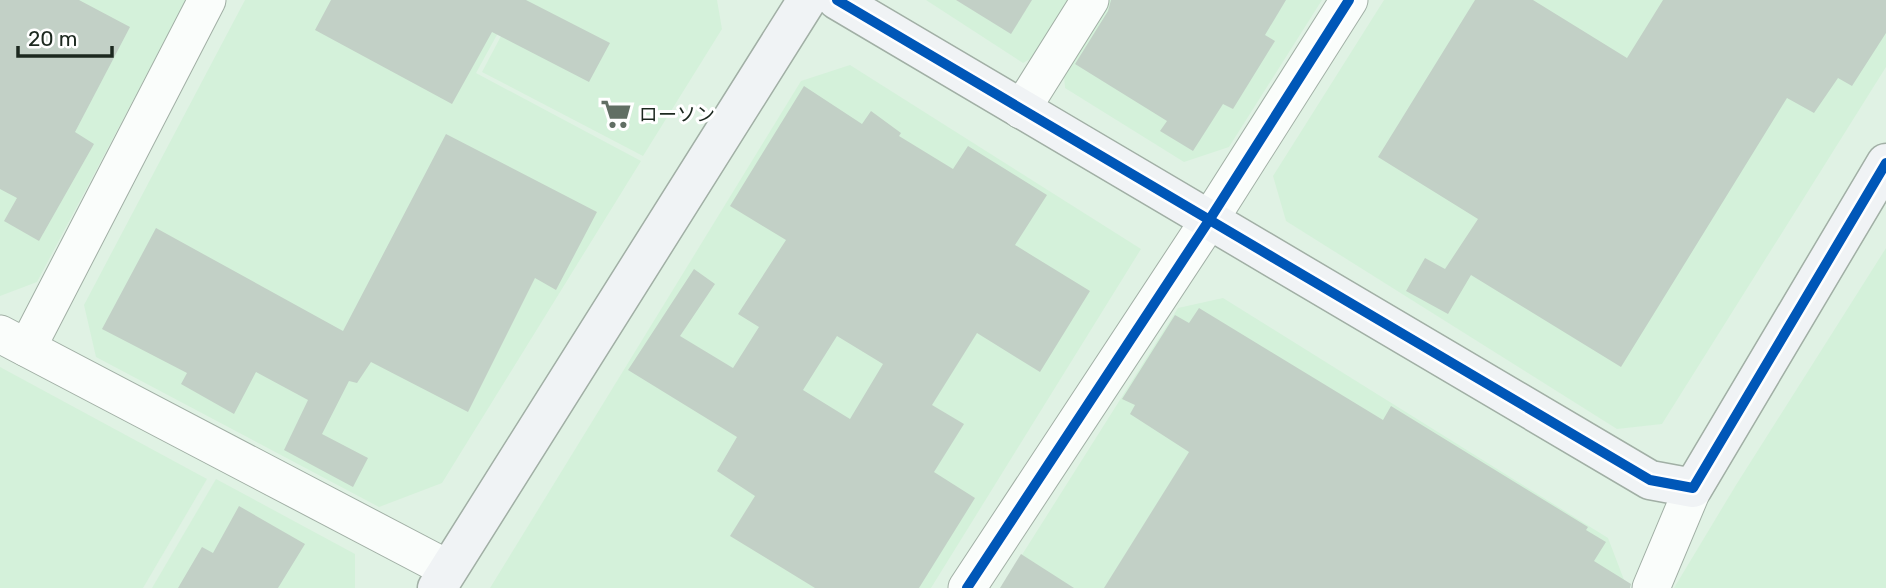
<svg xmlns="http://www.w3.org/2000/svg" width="1886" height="588" font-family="Rubik,'Noto Sans JP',sans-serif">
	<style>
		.built { fill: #d4f1da }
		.building { fill: #c2d0c6; fill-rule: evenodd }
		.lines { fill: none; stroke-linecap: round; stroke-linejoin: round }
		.street-casing { stroke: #a1afa5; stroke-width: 39 }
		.secondary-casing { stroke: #a1afa5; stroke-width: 41 }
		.street { stroke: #fafdfb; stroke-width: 37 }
		.secondary { stroke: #f0f3f5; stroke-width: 38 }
		.cycleway-casing { stroke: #fff; stroke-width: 15 }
		.cycleway { stroke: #0057b8; stroke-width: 10 }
		.labels { text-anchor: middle; stroke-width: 6; stroke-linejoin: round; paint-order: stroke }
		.poi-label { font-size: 19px; fill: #1c281f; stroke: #fff; text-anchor: start }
	</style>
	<rect width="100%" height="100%" fill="#e0f2e4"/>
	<g class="built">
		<polygon points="0,0 186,0 37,282 0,296"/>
		<polygon points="245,0 516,0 476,73 641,161 442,483 379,507 96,357 84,305"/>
		<polygon points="520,0 717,0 722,29 643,156 482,72"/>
		<polygon points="926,0 1073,0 1039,54 1023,63"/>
		<polygon points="1102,0 1322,0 1229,147 1184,162 1065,88 1063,63"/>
		<polygon points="1384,0 1886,0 1886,67 1662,424 1617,429 1286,221 1273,176"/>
		<polygon points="850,65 1141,249 931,588 490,588 801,81"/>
		<polygon points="1886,248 1886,588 1674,588 1736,485"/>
		<polygon points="1223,298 1608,538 1626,585 1624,588 1001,588 1178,308"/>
		<polygon points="0,367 207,479 143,588 0,588"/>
		<polygon points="216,479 355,554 355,588 152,588"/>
	</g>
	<g class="building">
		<polygon points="0,0 79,0 130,27 75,132 94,144 39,241 4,221 17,198 0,189"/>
		<polygon points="331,0 526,0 610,43 589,82 492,32 452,104 315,30"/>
		<polygon points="956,0 1032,0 1011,34"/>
		<polygon points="1111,0 1286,0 1265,35 1275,41 1233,109 1223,104 1193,151 1160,131 1167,121 1075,64 1108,11"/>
		<polygon points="1475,0 1533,0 1627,58 1663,0 1886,0 1886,33 1852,86 1838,78 1814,113 1787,98 1621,367 1471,275 1448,314 1406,291 1425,258 1445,269 1478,219 1378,157"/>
		<path d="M804 86 862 124 871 111 901 133 899 136 953 169 968 146 1047 195 1015 245 1090 291 1040 372 977 333 932 405 964 424 934 472 975 498 919 588H815L730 536 755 496 717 471 737 437 628 370 694 269 715 284 680 336 733 368 759 327 738 314 786 240 730 206ZM837 336 883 364 850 419 803 390Z"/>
		<polygon points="446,134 597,212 556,290 535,278 468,412 371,362 357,383 349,381 322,434 368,458 353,487 284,450 308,400 256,372 234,414 181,384 187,373 102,329 156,228 343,331"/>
		<polygon points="1199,308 1383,420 1391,406 1588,527 1586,530 1606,542 1594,561 1631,584 1630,588 1104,588 1189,452 1130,414 1135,405 1122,399 1175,315 1189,323"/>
		<polygon points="239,506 305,544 278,588 178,588 202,547 213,553"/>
		<polygon points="1021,554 1074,588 1000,588"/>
	</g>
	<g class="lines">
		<g class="street-casing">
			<g id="street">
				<polyline points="1021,110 1090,0"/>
				<polyline points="0,334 448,569"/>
				<polyline points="27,348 207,0"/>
				<polyline points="967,588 1208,222 1349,0"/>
				<polyline points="1651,588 1693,488"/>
			</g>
		</g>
		<g class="secondary-casing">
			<g id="secondary">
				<polyline points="837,0 1650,480 1693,488 1886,163"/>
				<polyline points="437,588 807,0"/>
			</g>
		</g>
		<use href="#street" class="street"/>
		<use href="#secondary" class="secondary"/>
		<g class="cycleway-casing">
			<g id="cycleway">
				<polyline points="837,0 1650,480 1693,488 1886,163"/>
				<polyline points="967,588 1208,222 1349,0"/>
			</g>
		</g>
		<use href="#cycleway" class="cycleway"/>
	</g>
	<defs>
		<g id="supermarket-bare" transform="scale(2.415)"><path d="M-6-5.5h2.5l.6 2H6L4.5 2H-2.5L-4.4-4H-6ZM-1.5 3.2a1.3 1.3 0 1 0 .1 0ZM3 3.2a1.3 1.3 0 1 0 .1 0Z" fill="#616f64" stroke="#fff" stroke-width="2.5" paint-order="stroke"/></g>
	</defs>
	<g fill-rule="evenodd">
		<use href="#supermarket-bare" x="616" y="114"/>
	</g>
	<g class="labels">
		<g class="poi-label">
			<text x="639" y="121">ローソン</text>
		</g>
	</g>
	<path d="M18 46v10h94v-10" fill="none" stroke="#1c281f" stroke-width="3.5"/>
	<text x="28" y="46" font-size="21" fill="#1c281f" stroke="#ffffff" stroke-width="5" paint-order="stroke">20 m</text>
</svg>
